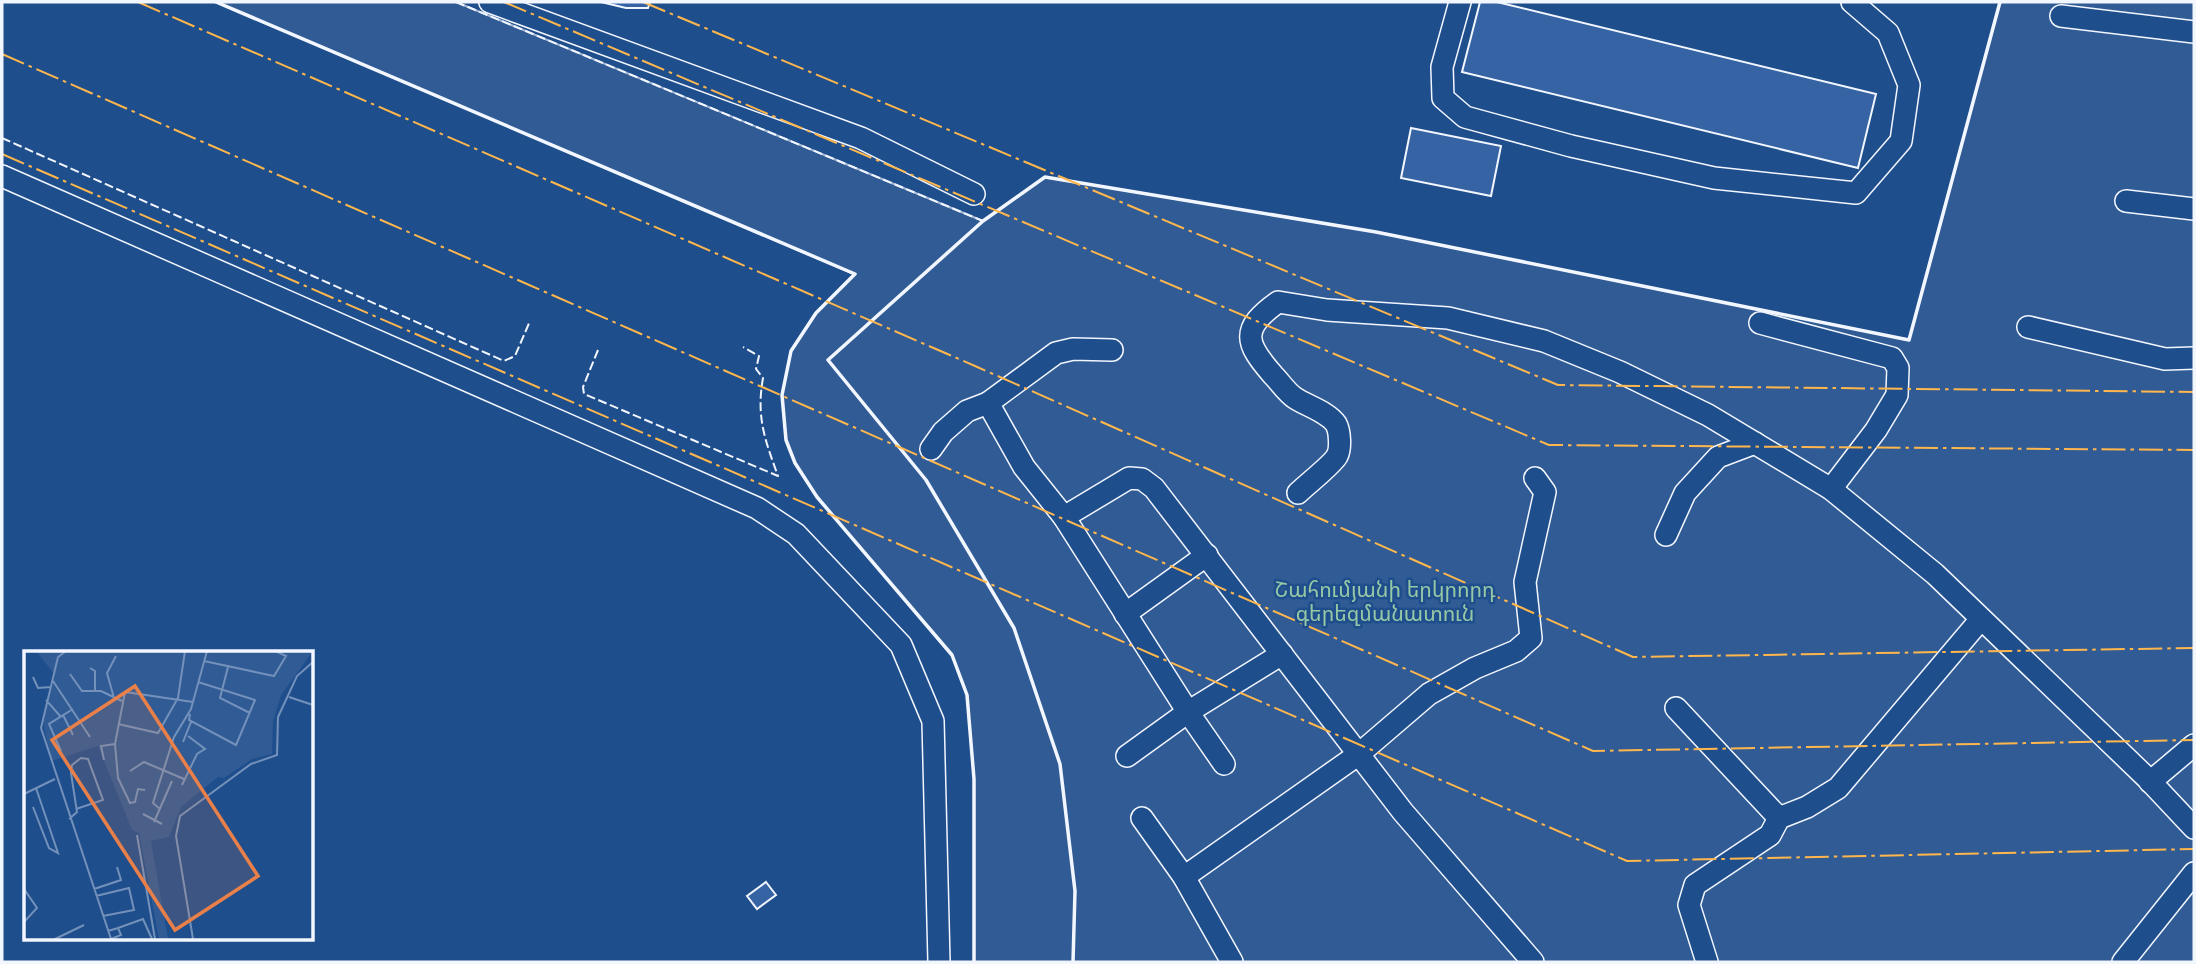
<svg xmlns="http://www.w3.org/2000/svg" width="2196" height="964" font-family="Helvetica,'Noto Sans Armenian',sans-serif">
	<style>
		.built { fill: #305b95; stroke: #a8bbd7; stroke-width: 2 }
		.building { fill: #3563a3; stroke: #f2f6ff; stroke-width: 2 }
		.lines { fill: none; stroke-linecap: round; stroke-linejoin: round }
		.minor-casing { stroke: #f2f6ff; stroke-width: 24 }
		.minor { stroke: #1f4e8c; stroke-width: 21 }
		.fence { stroke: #f2f6ff; stroke-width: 2; stroke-dasharray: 9 3.5; stroke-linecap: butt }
		.wall { stroke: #f2f6ff; stroke-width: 3.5 }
		.power { stroke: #ffb74d; stroke-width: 2; stroke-dasharray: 24 5 3.5 5; stroke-linecap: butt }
		.labels { text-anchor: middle; stroke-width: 5; stroke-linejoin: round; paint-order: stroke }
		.park-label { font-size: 21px; fill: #97c8a6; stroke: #1f4e8c }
		.inset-road { fill: none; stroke: #7391ba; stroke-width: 2 }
		.view { fill: #ea8049; fill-opacity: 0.15; stroke: #ea8049; stroke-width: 3.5 }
		.inset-edge { fill: none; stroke: #f2f6ff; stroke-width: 3.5 }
	</style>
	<rect width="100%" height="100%" fill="#1f4e8c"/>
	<polygon class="built" points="216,2 456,2 983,221 1045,177 1376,232 1909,340 2000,2 2194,2 2194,962 974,962 974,779 967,695 952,655 817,497 795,463 786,440 782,395 791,351 816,313 854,274"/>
	<g class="building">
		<polygon points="601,2 650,2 648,8 626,8"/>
		<polygon points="1480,2 1497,2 1876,94 1858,168 1462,72"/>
		<polygon points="1411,128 1501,146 1491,196 1401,178"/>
		<polygon points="766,882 776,895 757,909 747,896"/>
	</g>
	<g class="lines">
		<g class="minor-casing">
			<g id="minor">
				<polyline points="490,2 861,138 974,194"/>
				<polyline points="1460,2 1442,67 1443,98 1465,117 1571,146 1714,178 1856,193 1901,141 1909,85 1888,33 1852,2"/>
				<polyline points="2061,16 2194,32"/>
				<polyline points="2,176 757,508 796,534 901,645 933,721 939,962"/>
				<polyline points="2126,201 2194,209"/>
				<polyline points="1760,323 1892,358 1898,368 1897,395 1876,430 1831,489"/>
				<polyline points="2028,327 2165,359 2194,358"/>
				<polyline points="988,403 1024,467 1064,517 1188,712 1224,764"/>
				<polyline points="931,449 943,432 967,411 988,403 1056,353 1073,349 1112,350"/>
				<path d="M1298 493C1306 485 1333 464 1337 456 1341 449 1340 431 1336 424 1328 412 1307 406 1295 398 1287 393 1280 382 1273 375 1245 343 1240 329 1278 302L1327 310 1448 318 1544 341 1620 372 1708 415 1831 489 1935 574 2147 778 2194 828"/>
				<polyline points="1064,517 1129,478 1142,479 1154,488 1403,812 1533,962"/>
				<polyline points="1666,535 1685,493 1718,457 1755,443"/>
				<polyline points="1125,614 1207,555"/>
				<polyline points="1676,708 1779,818"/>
				<polyline points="1127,756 1188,712 1282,654"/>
				<polyline points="2150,782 2194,745"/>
				<polyline points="1142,818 1184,877 1232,962"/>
				<polyline points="1184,877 1359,754 1429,694 1475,668 1516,651 1531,638 1525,582 1545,492 1535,478"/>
				<polyline points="1707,962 1689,905 1695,885 1770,835 1779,818 1807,807 1838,788 1981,619"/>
				<polyline points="2123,962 2194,873"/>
			</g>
		</g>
		<use href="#minor" class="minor"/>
		<g class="fence">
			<polyline points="456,2 983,221"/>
			<polyline points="2,138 504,361 515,356 530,321"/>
			<path d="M598 350 583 387 584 394 778 476C765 440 756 417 763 378L756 369 759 356 743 347"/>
		</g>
		<g class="wall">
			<polyline points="216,2 855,274 816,313 791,351 782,395 786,440 795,463 817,497 952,655 967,695 974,779 974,962"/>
			<polyline points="1073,962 1075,891 1060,764 1014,628 926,480 828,360 983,221 1045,177 1376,232 1909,340 2000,2"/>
		</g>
		<g class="power">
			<polyline points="138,2 975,366 1633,657 2194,648"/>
			<polyline points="504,2 1549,445 2194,450"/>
			<polyline points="643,2 1558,385 2194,392"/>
			<polyline points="2,54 1593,751 2194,740"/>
			<polyline points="2,154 1627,861 2194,849"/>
		</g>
	</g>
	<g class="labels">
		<g class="park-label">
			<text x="1385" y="597">Շահումյանի երկրորդ<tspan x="1385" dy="24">գերեզմանատուն</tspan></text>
		</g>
	</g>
	<g transform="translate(24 651)">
		<rect width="289" height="289" fill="#1f4e8c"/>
		<path d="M12 0H289L257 44 249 70 248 103 228 108 200 127 194 126 157 156 145 186 127 190 144 288H135L115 182 108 179 74 95 27 110 19 71 31 24Z" fill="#305b95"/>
		<path class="inset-road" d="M42 0 34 6 17 77 87 288M180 10 250 25 262 5 251 0M204 16 196 47 226 62M66 17 71 20V40M46 23 58 40H77L98 50M9 26 14 37 27 36M29 30 66 86M265 46 289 54M90 47 83 22 92 5M22 49 37 66M166 63 165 69 212 94 231 49 174 31M39 64 49 84M94 73 134 82 154 47 161 0M159 91 167 71M37 100 25 73 49 58M80 109 77 95 91 93M106 120 120 111 160 128M158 134 173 103 181 98 164 85M121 139 114 138 111 151 106 152 94 127 91 93 101 41 169 51M0 143 31 128M9 156 25 197 34 202 12 137M136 158 129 152 150 86 167 58 183 0M119 163 138 173M45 168 53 161 47 122 48 114 57 107 64 108 79 149 52 158M130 171 148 130M113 184 131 288M0 238 13 257 0 271M70 238 97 229 93 216M72 245 105 237 110 259 79 265M94 277 119 268 128 288M84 280 94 277 97 284 87 288M31 288 60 274M169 288 152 185 156 165 227 113 253 104 254 66 273 25 289 11"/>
		<path class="view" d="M111 35 234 225 151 279 28 89Z"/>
		<rect width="289" height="289" class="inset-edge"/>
	</g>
	<rect width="2196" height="964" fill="none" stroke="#f2f6ff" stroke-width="7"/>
</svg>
